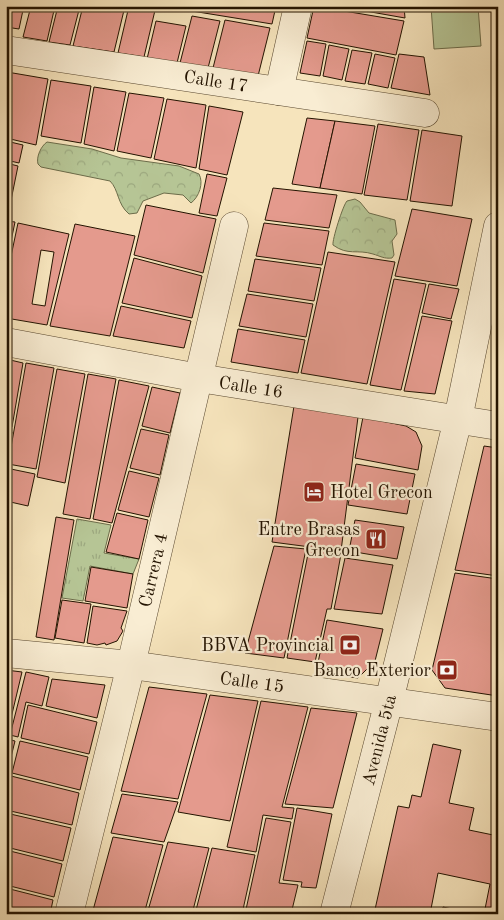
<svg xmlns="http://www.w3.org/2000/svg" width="504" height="920" font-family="'Old Standard TT',serif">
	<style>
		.grass { fill: url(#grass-tufts); stroke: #6c6c4a }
		.forest { fill: url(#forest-crowns); stroke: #6c6c4a }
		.pitch { fill: #b6c595; stroke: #6c6c4a }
		.building { fill: #e49a8d; stroke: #231300; fill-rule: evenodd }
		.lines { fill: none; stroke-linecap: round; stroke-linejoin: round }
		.minor-casing { stroke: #58472f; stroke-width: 29 }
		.minor { stroke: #f9edd3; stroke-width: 28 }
		.labels { text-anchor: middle; stroke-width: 4.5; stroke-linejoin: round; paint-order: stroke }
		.street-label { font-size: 18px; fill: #231300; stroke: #f9edd3 }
		.poi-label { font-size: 18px; fill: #231300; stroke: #f9edd3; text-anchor: end }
	</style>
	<defs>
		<pattern id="grass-tufts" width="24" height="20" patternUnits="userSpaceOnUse" patternTransform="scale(1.25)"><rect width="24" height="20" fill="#b6c595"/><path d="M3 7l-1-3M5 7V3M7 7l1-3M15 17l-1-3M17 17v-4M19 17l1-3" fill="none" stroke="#9ca87f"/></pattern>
		<pattern id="forest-crowns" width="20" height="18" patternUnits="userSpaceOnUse" patternTransform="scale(1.25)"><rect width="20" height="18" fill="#b6c595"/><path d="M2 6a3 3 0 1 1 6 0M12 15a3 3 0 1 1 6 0" fill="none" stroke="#9ca87f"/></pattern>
	</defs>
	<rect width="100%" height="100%" fill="#f6e4bc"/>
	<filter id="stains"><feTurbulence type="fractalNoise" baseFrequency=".004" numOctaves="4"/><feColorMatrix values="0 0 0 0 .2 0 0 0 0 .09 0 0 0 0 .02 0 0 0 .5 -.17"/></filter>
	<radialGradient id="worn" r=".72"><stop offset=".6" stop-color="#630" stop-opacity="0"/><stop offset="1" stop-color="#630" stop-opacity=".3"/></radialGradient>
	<polygon class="grass" points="77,519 111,525 104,553 139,559 133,574 90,566 83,601 62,598"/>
	<g class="forest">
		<path d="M47 142 92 149 121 158 179 166 199 174C204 183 199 197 191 203L183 195 164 193 143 201 137 213 129 214C117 204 119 190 110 181L41 167 38 164C36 157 41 146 47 142Z"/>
		<path d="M355 199 360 202 369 213 395 220 397 234 392 241 394 255 392 258C384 259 380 256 373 254 357 249 348 256 333 245 332 240 343 205 347 201Z"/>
	</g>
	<polygon class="pitch" points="431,6 478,6 481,46 434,49"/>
	<g class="building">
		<polygon points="31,6 55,6 47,41 23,37"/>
		<polygon points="58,6 80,6 70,45 49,42"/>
		<polygon points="83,6 125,6 114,52 73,46"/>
		<polygon points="129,6 156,6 144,57 118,53"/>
		<polygon points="161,6 276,6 272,24"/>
		<polygon points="314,6 404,21 396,55 307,38"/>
		<polygon points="337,6 404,6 405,18"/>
		<polygon points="6,7 23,10 19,29 6,27"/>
		<polygon points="192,16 220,21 208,68 180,63"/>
		<polygon points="225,20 270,28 258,76 213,68"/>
		<polygon points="156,21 186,26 177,63 147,59"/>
		<polygon points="307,41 326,44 320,76 300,73"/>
		<polygon points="329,45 349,49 342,80 323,76"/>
		<polygon points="352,50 372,53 365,84 345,81"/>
		<polygon points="375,54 395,58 388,88 368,84"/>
		<polygon points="399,54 424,57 430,95 391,88"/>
		<polygon points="7,72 48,79 36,145 6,138"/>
		<polygon points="51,80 91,86 81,143 41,136"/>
		<polygon points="94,87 126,92 114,151 84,144"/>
		<polygon points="129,93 164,98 151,158 117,151"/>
		<polygon points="167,99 206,105 196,168 154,159"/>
		<polygon points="209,106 243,112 227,175 199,169"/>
		<polygon points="307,118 335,121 320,188 292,184"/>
		<polygon points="335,121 375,126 362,194 320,188"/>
		<polygon points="378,124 419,130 407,200 364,195"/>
		<polygon points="422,130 462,136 452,206 410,201"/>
		<polygon points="6,141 23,145 19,163 6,160"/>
		<polygon points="6,163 18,166 9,210 6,209"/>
		<polygon points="207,174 227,178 217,216 199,213"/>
		<polygon points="273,188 337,195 329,228 265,220"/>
		<polygon points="146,205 216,219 203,273 134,255"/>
		<polygon points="412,209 472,219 457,286 395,276"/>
		<polygon points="6,221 15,222 6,265"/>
		<path d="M18 223 69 234 47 325 6 318V280ZM41 250 54 252 45 306 32 304Z"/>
		<polygon points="264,223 329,231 322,265 256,256"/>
		<polygon points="75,224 135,236 110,336 50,326"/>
		<polygon points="328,252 395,262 367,384 301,373"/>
		<polygon points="134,258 202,276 192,318 122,303"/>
		<polygon points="255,259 321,268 314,301 248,291"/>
		<polygon points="394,279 426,284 401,390 370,385"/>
		<polygon points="429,284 459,289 451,319 422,313"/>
		<polygon points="247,294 313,304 306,337 239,326"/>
		<polygon points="121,306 191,321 184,348 113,336"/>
		<polygon points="422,316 452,321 435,394 404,391"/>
		<polygon points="238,329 305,340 298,373 231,362"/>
		<polygon points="6,359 23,363 12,427 6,426"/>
		<polygon points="26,363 54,368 36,469 8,464"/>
		<polygon points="57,369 85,374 65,483 37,477"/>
		<polygon points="88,374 116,379 90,519 63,514"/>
		<polygon points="119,380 149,386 112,523 93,519"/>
		<polygon points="152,387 180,393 170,433 142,426"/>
		<polygon points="294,406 358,417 341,551 272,542"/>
		<polygon points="363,417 406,426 416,432 422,446 418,470 355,458"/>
		<polygon points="141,429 169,435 160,475 130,468"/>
		<polygon points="6,431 12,432 6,460"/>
		<polygon points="484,446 498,448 498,576 455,570"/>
		<polygon points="356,464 415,474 407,514 348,505"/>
		<polygon points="6,468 35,474 28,506 6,501"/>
		<polygon points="129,471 159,478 149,517 118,510"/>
		<polygon points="117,513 148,520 139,559 106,552"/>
		<polygon points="56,517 74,520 54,640 36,637"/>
		<polygon points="355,520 404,527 397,559 349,551"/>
		<polygon points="274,546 306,549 284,658 245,653"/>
		<polygon points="309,549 341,554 331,609 327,609 315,662 287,658"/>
		<polygon points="345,558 393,565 382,614 334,609"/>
		<polygon points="91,567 133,574 127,608 85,601"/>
		<polygon points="455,573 498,579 498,638 494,658 498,659 498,696 445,688 432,670"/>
		<polygon points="62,600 91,604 84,643 55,638"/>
		<polygon points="93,606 127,611 121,628 123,631 117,641 106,645 105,643 97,645 87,643"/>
		<polygon points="327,620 383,629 375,661 358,678 316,672"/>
		<polygon points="6,670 22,672 7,735 6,735"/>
		<polygon points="26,672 49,677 42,706 26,702 18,737 10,735"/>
		<polygon points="52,679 105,685 97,718 46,706"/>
		<polygon points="149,687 207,694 178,799 121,791"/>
		<polygon points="210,695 258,701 230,821 178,812"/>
		<polygon points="261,701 308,707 282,807 294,808 292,819 263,815 256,852 227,847"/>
		<polygon points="28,705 97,722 89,754 21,738"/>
		<polygon points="311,708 357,713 333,808 285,804"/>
		<polygon points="6,739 15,741 6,777"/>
		<polygon points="20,741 88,757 80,790 12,773"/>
		<polygon points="433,744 461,750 449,803 474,808 469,830 498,836 498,914 484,914 490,884 438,873 430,914 374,914 398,806 409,808 412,795 421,797"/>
		<polygon points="11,776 79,793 72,825 6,810 6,796"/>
		<polygon points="122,794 178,802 164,842 111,833"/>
		<polygon points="297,808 332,814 316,888 301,887 302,882 283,880"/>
		<polygon points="6,813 71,828 63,861 6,847"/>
		<polygon points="266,818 291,822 279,883 298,885 291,914 245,914"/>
		<polygon points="113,837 163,845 144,914 92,914"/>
		<polygon points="168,842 209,848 192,914 147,914"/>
		<polygon points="212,848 255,855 242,914 195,914"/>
		<polygon points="6,850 62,864 54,897 6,885"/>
		<polygon points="6,888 53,900 50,914 6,914"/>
		<polygon points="443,907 474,914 442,914"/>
	</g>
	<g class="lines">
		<g class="minor-casing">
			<g id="minor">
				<polyline points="6,50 425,113"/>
				<polyline points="279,91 298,6"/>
				<polyline points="6,342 199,378 498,426"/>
				<polyline points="6,653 131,665 498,717"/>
				<polyline points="69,914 131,665 234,226"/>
				<polyline points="334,914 389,701 458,419 498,226"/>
			</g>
		</g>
		<use href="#minor" class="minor"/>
	</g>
	<defs>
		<g id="hotel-square" transform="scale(1.125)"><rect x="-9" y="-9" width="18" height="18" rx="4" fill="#8f2418" stroke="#f9edd3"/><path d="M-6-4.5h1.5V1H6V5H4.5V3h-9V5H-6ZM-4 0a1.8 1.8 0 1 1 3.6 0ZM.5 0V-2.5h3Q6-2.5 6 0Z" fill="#fff"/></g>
		<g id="restaurant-square" transform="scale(1.125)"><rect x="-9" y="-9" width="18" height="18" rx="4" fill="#8f2418" stroke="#f9edd3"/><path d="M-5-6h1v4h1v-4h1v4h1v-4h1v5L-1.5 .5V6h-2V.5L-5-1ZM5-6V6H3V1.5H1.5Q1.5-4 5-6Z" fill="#fff"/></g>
		<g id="bank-square" transform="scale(1.125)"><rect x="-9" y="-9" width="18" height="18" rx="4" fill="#8f2418" stroke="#f9edd3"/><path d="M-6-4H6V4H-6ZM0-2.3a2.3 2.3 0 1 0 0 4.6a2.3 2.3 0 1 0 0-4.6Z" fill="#fff"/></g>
	</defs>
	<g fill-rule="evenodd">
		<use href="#hotel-square" x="314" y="492"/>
		<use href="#restaurant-square" x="376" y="539"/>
		<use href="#bank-square" x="350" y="645"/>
		<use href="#bank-square" x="447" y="670"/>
	</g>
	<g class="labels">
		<g class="street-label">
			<text transform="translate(216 81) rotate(9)" y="6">Calle 17</text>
			<text transform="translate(251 387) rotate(9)" y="6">Calle 16</text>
			<text transform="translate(153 570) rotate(-77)" y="6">Carrera 4</text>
			<text transform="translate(252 682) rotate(8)" y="6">Calle 15</text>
			<text transform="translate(379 740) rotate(-76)" y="6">Avenida 5ta</text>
		</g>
		<g class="poi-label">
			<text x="330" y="498" text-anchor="start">Hotel Grecon</text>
			<text x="360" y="535">Entre Brasas<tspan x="360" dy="21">Grecon</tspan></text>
			<text x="334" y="651">BBVA Provincial</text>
			<text x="431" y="676">Banco Exterior</text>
		</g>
	</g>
	<rect width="504" height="920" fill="none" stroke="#f6e4bc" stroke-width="25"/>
	<rect x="8" y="8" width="489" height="905" fill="none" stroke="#231300" stroke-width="2.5"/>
	<rect x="12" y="12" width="479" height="895" fill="none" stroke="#231300"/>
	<rect width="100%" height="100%" filter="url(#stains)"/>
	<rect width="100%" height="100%" fill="url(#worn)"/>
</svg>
